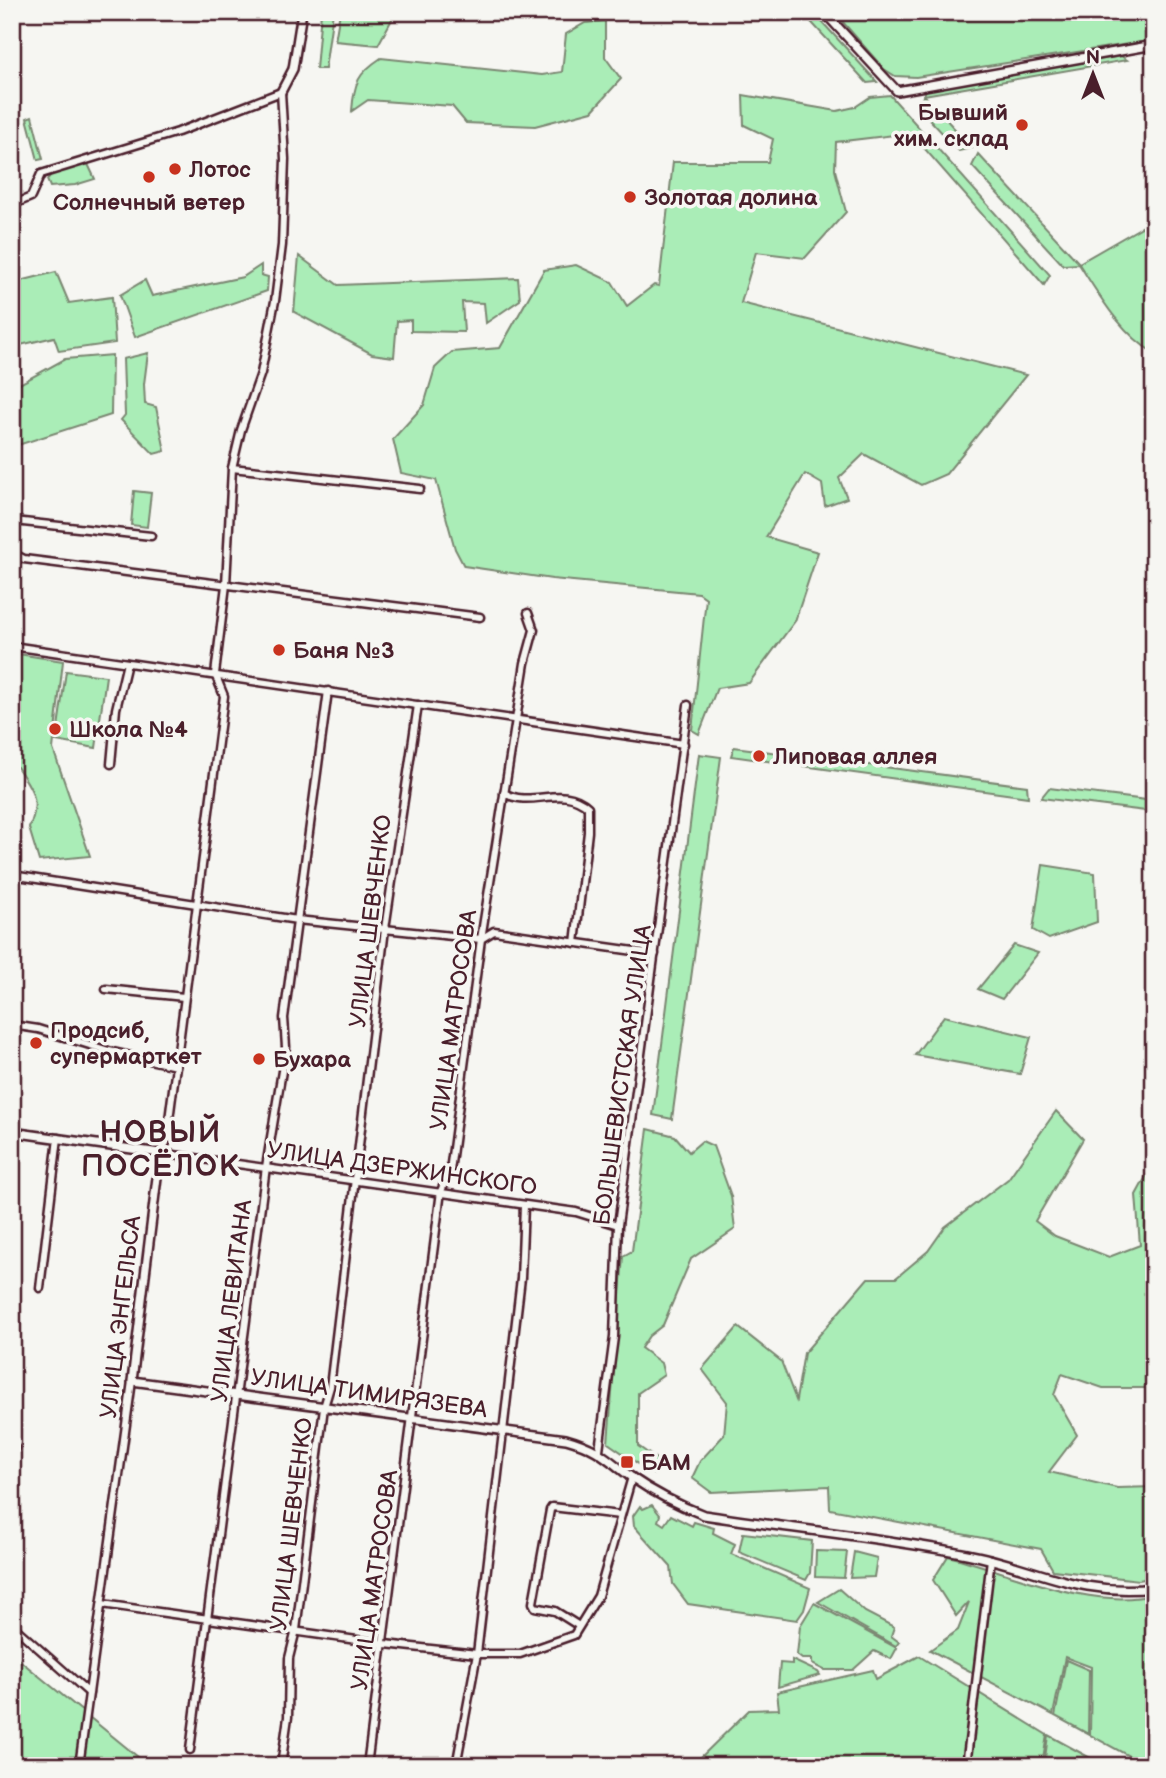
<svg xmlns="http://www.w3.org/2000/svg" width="1166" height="1778" font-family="'Balsamiq Sans',sans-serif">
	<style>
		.green { fill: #aaedb7; stroke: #7a8671; stroke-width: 2 }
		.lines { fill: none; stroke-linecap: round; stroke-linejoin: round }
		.minor-casing { stroke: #4a1f2b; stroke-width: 11 }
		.tertiary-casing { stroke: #4a1f2b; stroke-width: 12 }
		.minor { stroke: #f6f6f2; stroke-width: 6 }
		.tertiary { stroke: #f6f6f2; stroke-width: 7 }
		.poi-dot { fill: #c8321e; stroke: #f6f6f2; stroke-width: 2.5 }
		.labels { text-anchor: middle; stroke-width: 7; stroke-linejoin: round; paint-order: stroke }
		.poi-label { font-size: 23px; font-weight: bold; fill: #4a1f2b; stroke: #f6f6f2; text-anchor: start }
		.street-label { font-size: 23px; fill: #4a1f2b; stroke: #f6f6f2 }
		.district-label { font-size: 30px; font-weight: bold; letter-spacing: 2px; fill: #4a1f2b; stroke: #f6f6f2 }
	</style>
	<rect width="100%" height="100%" fill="#f6f6f2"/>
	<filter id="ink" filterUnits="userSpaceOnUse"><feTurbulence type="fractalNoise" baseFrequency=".0143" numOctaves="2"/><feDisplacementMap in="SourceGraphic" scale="14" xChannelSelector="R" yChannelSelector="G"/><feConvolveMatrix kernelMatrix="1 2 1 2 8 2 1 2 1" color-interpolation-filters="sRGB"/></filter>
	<g filter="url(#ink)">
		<g class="green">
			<polygon points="321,12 333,12 325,69 316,69"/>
			<polygon points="340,12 396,12 378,45 335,41"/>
			<polygon points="802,12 813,12 877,82 867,83"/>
			<polygon points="834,12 1154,12 1154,40 916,77 895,76 884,69"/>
			<path d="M605 21V57L621 79 592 111 535 126 466 123 452 106 368 100 352 111C354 83 358 73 381 58L542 75 562 72 566 34 585 23Z"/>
			<polygon points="1121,56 1127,60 924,95 972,148 959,151 918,107 927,88"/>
			<polygon points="743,95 837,111 855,107 870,97 890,95 1050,275 1044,285 911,133 836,142 835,170 846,212 805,258 756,252 741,303 1026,375 946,474 921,485 864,454 839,478 847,498 825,506 822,484 805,474 766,537 818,552 795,621 749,683 717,688 699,734 692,730 706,598 699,593 552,579 464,566 455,549 436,480 401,473 393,439 424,405 435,368 452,352 500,348 544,270 576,265 612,282 627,306 654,285 659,286 673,162 768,162 773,139 744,125"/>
			<polygon points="32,116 43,159 38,160 27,118"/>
			<path d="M978 154 1079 263 1154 220V353C1121 334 1099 295 1079 264L1063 265 972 166Z"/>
			<polygon points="87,162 95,179 75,185 50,187 47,180 53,172"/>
			<polygon points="299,256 338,285 518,278 520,300 486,323 484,303 462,302 464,332 411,331 411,320 397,321 394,357 372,354 294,312"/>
			<polygon points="261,265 261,275 268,277 267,291 135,337 120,295 145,280 152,296 243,277"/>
			<polygon points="56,272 69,303 112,297 115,343 59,351 54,337 12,347 12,283"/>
			<polygon points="148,353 144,384 145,404 156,407 165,451 154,454 121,420 125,415 123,359"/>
			<polygon points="112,355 111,415 12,447 12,388 65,359"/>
			<polygon points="134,491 151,493 147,527 131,525"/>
			<path d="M12 653 63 661 53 749 90 856 39 861 29 828C41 801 33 790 17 767L12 766Z"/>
			<polygon points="66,671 106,676 96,748 56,741"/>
			<polygon points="734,747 1027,786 1028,797 731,756"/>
			<polygon points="699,754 721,757 672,1119 653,1115"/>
			<polygon points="1049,788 1154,801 1154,812 1041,798"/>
			<polygon points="1043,865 1095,873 1097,922 1049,939 1033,930"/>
			<polygon points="1014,945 1038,953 1002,999 978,989"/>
			<polygon points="944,1016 1031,1037 1020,1074 915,1055"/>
			<polygon points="1056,1111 1083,1139 1035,1221 1055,1236 1109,1257 1140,1245 1136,1195 1154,1162 1154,1388 1103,1388 1062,1374 1054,1395 1077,1435 1049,1472 1117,1488 1154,1487 1154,1577 1139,1580 1053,1570 1041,1549 830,1509 829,1486 711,1492 692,1478 700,1461 724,1435 727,1402 702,1369 738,1327 781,1361 796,1400 804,1353 868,1278 896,1278 928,1251 945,1227 1008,1179"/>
			<polygon points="648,1129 675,1136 689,1152 702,1141 713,1146 731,1196 735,1229 691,1259 663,1325 649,1336 641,1348 661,1363 664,1375 638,1393 638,1446 659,1461 653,1474 608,1443 623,1256 632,1251"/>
			<polygon points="652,1505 660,1515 658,1521 664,1525 671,1515 692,1526 694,1522 714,1528 713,1533 735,1544 731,1554 810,1588 804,1610 797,1620 688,1604 673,1584 671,1567 634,1526 633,1516 640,1506 643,1509"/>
			<polygon points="743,1533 812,1541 810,1573 806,1580 739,1552"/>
			<polygon points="816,1551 847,1552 844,1578 815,1577"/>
			<polygon points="854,1552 877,1558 874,1577 850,1578"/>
			<path d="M948 1556C1012 1572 1086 1610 1154 1595V1766H1147L1090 1735 1091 1667 1065 1657 1053 1715 930 1650 958 1630 969 1602 956 1616 933 1580Z"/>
			<polygon points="839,1589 865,1612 894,1627 891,1636 899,1642 896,1646 818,1602"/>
			<polygon points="814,1603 897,1648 891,1659 874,1651 853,1670 824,1670 812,1664 812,1659 802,1659 797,1655 800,1626"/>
			<polygon points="12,1654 149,1766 12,1766"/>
			<polygon points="919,1656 1047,1735 1042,1766 696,1766 696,1762 749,1710 779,1709 777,1692 873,1670 876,1679"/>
			<polygon points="792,1660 818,1672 820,1675 778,1687 780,1663 792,1664"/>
			<polygon points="1066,1660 1089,1670 1088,1734 1055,1716"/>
			<polygon points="1048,1735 1105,1766 1044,1766"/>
		</g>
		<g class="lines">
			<g class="minor-casing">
				<g id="minor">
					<polyline points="12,205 31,197 41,174 178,132 281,92 285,159 282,245 275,301 261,373 241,430 232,468 226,585 215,674 224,696 166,1143 160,1153 576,1212 618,1225"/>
					<polyline points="232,468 420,489"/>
					<polyline points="12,524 14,521 151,536"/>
					<polyline points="12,553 24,559 480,617"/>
					<polyline points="12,646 684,744"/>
					<polyline points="111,764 116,709 127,663"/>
					<path d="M504 793C531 809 562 783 588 807V832L575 943"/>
					<polyline points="12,875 297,920 481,939 494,931 655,954"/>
					<polyline points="106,989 184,997"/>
					<polyline points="12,1025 38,1029 109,1051 176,1066"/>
					<polyline points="40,1288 58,1138"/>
					<polyline points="599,1450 614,1337 618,1225 688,705"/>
					<polyline points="12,1462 15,1448"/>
					<polyline points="102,1604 385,1644 477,1654 520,1654 574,1635 598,1596 632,1477"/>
					<polyline points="12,1625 89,1693"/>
					<polyline points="579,1626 555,1611 535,1607 533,1603 550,1510 552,1507 620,1515"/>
					<polyline points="190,1750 266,1167 286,1047 284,1018 328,691"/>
					<polyline points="79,1766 132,1381"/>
					<polyline points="281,1766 288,1717 289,1658 296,1630 324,1407 330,1387 385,929 418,705"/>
					<polyline points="367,1766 441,1191 450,1171 481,939 525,663 534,630 528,613"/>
					<polyline points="456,1766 477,1654 521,1278 524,1206"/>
					<polyline points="966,1766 991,1559"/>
				</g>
			</g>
			<g class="tertiary-casing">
				<g id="tertiary">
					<polyline points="824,12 897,91 1154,45"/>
					<polyline points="281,92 293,69 302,12"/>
					<path d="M12 1132 160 1153 132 1381 566 1439C598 1448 606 1458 631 1477 654 1493 678 1505 704 1515 792 1529 880 1537 967 1554 1036 1567 1078 1597 1154 1588"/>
				</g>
			</g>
			<use href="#minor" class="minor"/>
			<use href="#tertiary" class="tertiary"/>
		</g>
	</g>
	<g class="poi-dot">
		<circle cx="1022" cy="125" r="7"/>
		<circle cx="175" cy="169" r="7"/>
		<circle cx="149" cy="177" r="7"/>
		<circle cx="630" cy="197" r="7"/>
		<circle cx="279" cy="650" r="7"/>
		<circle cx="55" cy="729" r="7"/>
		<circle cx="759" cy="756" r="7"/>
		<circle cx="36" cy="1043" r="7"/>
		<circle cx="259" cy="1059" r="7"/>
		<rect x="620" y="1455" width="14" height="14" rx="3.5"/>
	</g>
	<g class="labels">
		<g class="poi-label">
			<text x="1008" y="120" text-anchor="end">Бывший<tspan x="1008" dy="26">хим. склад</tspan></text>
			<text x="189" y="177">Лотос</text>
			<text x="644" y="205">Золотая долина</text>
			<text x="149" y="210" text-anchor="middle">Солнечный ветер</text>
			<text x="293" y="658">Баня №3</text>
			<text x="69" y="737">Школа №4</text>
			<text x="773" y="764">Липовая аллея</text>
			<text x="50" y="1038">Продсиб,<tspan x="50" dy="26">супермарткет</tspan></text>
			<text x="273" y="1067">Бухара</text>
			<text x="641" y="1470">БАМ</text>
		</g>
		<g class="street-label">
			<text transform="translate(370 921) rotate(-83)" y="8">УЛИЦА ШЕВЧЕНКО</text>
			<text transform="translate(453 1020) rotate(-82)" y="8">УЛИЦА МАТРОСОВА</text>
			<text transform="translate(622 1075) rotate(-82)" y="8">БОЛЬШЕВИСТСКАЯ УЛИЦА</text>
			<text transform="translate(402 1168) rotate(8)" y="8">УЛИЦА ДЗЕРЖИНСКОГО</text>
			<text transform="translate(231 1301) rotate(-83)" y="8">УЛИЦА ЛЕВИТАНА</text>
			<text transform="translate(120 1317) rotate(-83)" y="8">УЛИЦА ЭНГЕЛЬСА</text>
			<text transform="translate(369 1393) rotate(8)" y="8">УЛИЦА ТИМИРЯЗЕВА</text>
			<text transform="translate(291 1524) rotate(-83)" y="8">УЛИЦА ШЕВЧЕНКО</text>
			<text transform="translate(374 1580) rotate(-82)" y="8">УЛИЦА МАТРОСОВА</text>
		</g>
		<g class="district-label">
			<text x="161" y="1142">НОВЫЙ<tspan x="161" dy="34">ПОСЁЛОК</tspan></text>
		</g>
	</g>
	<rect width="1166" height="1778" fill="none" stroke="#f6f6f2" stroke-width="42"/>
	<rect x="21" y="21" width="1124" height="1736" fill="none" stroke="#4a1f2b" stroke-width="2.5" filter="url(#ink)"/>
	<g transform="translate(1093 74)" stroke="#f6f6f2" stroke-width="5" paint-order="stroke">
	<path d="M0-5L12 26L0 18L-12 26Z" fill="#4a1f2b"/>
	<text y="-10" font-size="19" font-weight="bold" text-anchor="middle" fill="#4a1f2b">N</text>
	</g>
</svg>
